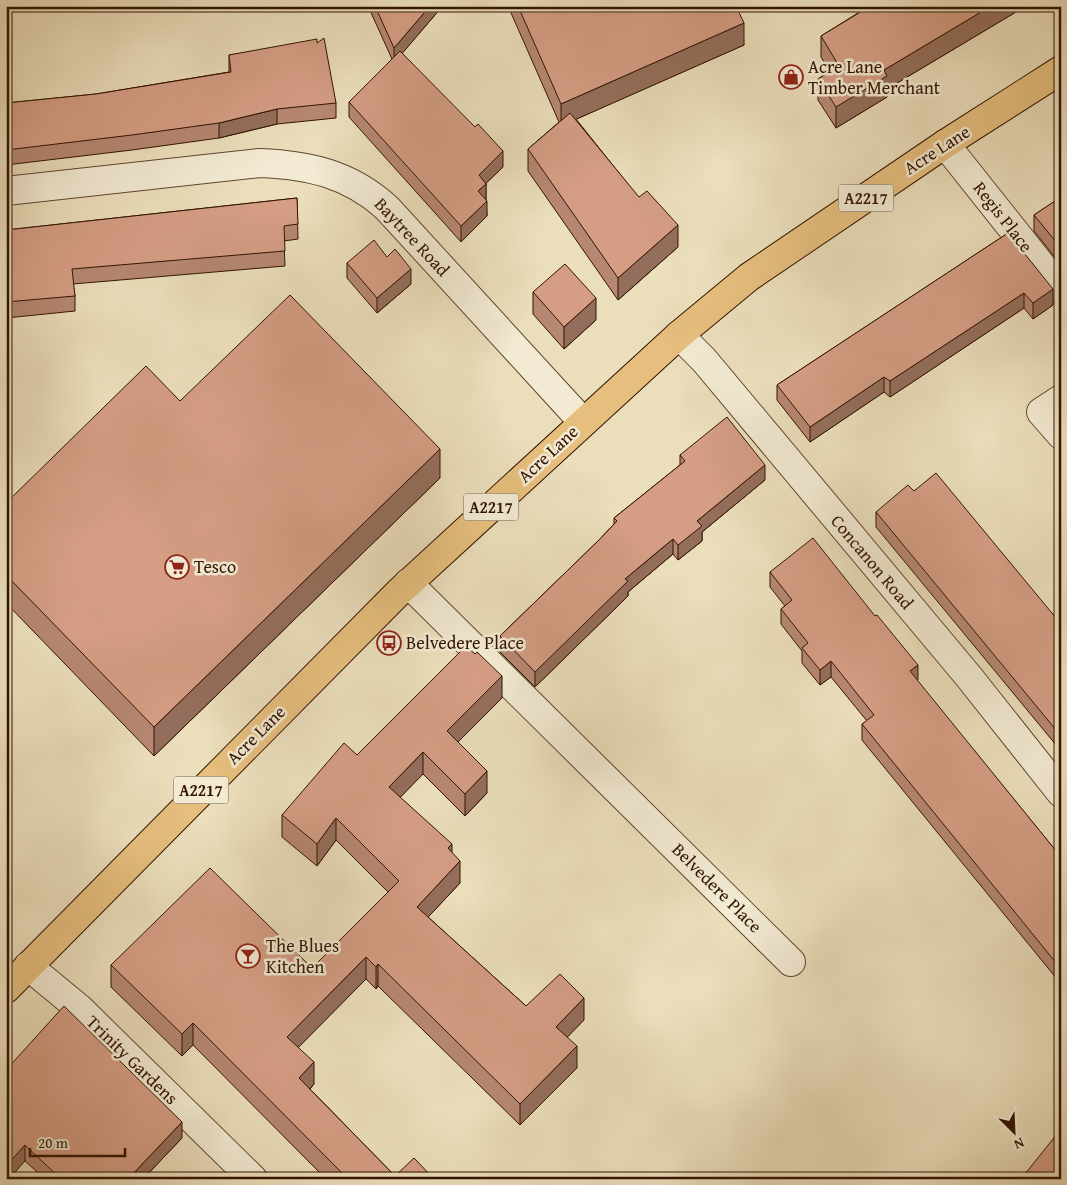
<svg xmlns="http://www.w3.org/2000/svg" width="1067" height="1185" font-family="'Gentium Book Plus',serif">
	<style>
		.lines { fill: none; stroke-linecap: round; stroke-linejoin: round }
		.street-casing { stroke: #60462f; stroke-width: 30 }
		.primary-casing { stroke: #321400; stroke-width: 30 }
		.street { stroke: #f2ead3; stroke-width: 28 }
		.primary { stroke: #e6bf7e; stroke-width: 28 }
		.wall { fill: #b68772; stroke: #321400 }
		.shaded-wall { fill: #946e5c; stroke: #321400 }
		.building { fill: #d49d84; stroke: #321400 }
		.labels { text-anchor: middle; stroke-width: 5; stroke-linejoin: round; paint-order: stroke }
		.shield { fill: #f2ead3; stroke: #6c543f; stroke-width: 1 }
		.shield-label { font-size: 16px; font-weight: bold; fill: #321400 }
		.poi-label { font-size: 18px; fill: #321400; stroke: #f2ead3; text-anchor: start }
		.street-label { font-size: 18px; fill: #321400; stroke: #f2ead3 }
	</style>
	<rect width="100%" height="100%" fill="#ebdebb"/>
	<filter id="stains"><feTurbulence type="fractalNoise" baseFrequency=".004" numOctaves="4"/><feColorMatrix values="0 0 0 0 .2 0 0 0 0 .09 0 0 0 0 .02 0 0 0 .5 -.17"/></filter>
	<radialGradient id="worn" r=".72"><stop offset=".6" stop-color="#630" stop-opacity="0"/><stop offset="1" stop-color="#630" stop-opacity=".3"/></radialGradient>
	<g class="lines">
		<g class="street-casing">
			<g id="street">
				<polyline points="945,144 1061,290"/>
				<path d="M6 191 260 163C309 165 350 174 387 208L583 422"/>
				<polyline points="679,335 704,360 969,677 1061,793"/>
				<polyline points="1061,399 1041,412 1061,435"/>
				<polyline points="408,583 791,962"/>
				<polyline points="28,966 79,1008 253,1179"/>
			</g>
		</g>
		<g class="primary-casing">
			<polyline id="primary" points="6,989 399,592 679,335 749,277 945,144 1061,70"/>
		</g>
		<use href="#street" class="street"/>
		<use href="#primary" class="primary"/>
	</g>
	<g class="wall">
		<polygon points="368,6 441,6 441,8 402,53 503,167 486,183 486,200 487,216 461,242 349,117 349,102 392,59"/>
		<polygon points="508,6 736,6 744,45 576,119 678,247 618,300 528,171 528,149 559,122"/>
		<polygon points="854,6 1026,6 887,89 887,97 836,128 818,100 818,79 830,71 821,57 821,36 858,13"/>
		<polygon points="317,43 336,103 336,118 277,124 219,138 132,150 6,165 6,103 96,94 229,72 229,55"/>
		<polygon points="1061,197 1061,265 1034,231 1034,215"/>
		<polygon points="297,198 298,239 284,241 285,266 73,284 75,296 75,311 6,318 6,230"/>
		<polygon points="1008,233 1053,305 1033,319 1024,308 890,397 884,392 810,442 777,400 777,385"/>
		<polygon points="387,257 411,284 377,313 347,278 347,263"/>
		<polygon points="533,292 596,320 564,349 533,314"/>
		<polygon points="180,401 440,478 154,756 6,603 6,503"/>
		<polygon points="680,455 765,480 702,532 702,541 678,560 673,554 628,592 628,596 535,687 500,652 500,636 599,540 614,524 614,518 680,465"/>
		<polygon points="914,491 1061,624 1061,751 876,527 876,512"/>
		<polygon points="770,572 918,680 917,681 1061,857 1061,984 862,740 862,724 867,721 831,677 820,685 802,663 802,651 781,624 781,609 785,606 770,587"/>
		<polygon points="502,698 458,742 487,793 465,816 423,774 400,797 452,853 460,883 428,917 526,1006 584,1020 567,1037 577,1068 520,1125 378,986 376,989 366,979 298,1047 314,1084 310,1089 395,1176 434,1179 326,1179 193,1045 182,1056 111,987 111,965 312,968 388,892 336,840 317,866 282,837 282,815 357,755"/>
		<polygon points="6,1070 182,1138 143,1179 45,1179 25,1161"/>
	</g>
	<g class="shaded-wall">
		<polygon points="430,6 441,6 441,8 394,63 394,48"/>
		<polygon points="991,6 1026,6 887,89 887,97 836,128 836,107 884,70"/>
		<polygon points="744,23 744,45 561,126 561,104"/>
		<polygon points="277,109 277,124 219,138 219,123"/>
		<polygon points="503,151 503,167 479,190 479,175"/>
		<polygon points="486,184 486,199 478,206 478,191"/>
		<polygon points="487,201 487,216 461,242 461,226"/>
		<polygon points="678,225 678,247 618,300 618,278"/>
		<polygon points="411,269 411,284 377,313 377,298"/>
		<polygon points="1053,289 1053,305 1033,319 1033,303"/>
		<polygon points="1024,293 1024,308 890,397 890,381"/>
		<polygon points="596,298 596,320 564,349 564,327"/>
		<polygon points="884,377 884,392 810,442 810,427"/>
		<polygon points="440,449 440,478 154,756 154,727"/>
		<polygon points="765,465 765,480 702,532 702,541 678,560 678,545 697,521"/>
		<polygon points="673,539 673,554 628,592 628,596 535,687 535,672 625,579"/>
		<polygon points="831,661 831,677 820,685 820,670"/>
		<polygon points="918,665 918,680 910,687 910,671"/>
		<polygon points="502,676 502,698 447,753 447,731"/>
		<polygon points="423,752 423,774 389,809 389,787"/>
		<polygon points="487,771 487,793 465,816 465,794"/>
		<polygon points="336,818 336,840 317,866 317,844"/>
		<polygon points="452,844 452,866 448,848"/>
		<polygon points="460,861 460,883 417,929 417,907"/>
		<polygon points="366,957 366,979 287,1059 287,1037"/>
		<polygon points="378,964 378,986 376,989 376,967"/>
		<polygon points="584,998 584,1020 556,1049 556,1027"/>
		<polygon points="193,1023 193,1045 182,1056 182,1034"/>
		<polygon points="577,1046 577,1068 520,1125 520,1104"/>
		<polygon points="314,1062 314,1084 299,1100 299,1078"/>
		<polygon points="182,1122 182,1138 143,1179 128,1179"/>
		<polygon points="25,1145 25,1161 9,1179 6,1179 6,1166"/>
	</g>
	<g class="building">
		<polygon points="375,6 430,6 394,48"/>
		<polygon points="518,6 736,6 744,23 561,104"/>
		<polygon points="866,6 991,6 884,70 887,76 836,107 818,79 839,66 821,36 867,8"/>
		<polygon points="324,38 336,103 277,109 219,123 132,135 6,150 6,103 96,94 231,72 229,55 317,39 317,43"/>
		<polygon points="400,51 475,127 478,124 503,151 479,175 486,184 478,191 487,201 461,226 349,102"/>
		<polygon points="570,113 639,197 647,191 678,225 618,278 528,149"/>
		<polygon points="1061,197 1061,248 1034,215"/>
		<polygon points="297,198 298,224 284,226 285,251 72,269 75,296 6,302 6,230"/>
		<polygon points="1008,233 1053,289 1033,303 1024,293 890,381 884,377 810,427 777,385"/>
		<polygon points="374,240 387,257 395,249 411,269 377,298 347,263"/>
		<polygon points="565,264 596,298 564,327 533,292"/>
		<polygon points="290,295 440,449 154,727 6,575 6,503 146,366 180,401"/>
		<polygon points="727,417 765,465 697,521 702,526 678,545 673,539 625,579 628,581 535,672 500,636 599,540 617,521 614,518 685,461 680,455"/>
		<polygon points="936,473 1061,624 1061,736 876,512 908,485 914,491"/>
		<polygon points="813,538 875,616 877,615 918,665 910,671 1061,857 1061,969 862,724 874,715 831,661 820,670 802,648 808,643 781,609 792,600 770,572"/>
		<polygon points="466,646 475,654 477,652 502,676 447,731 487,771 465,794 423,752 389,787 452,844 448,848 460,861 417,907 526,1006 560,974 584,998 556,1027 577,1046 520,1104 378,964 376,967 366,957 287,1037 314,1062 299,1078 395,1176 414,1158 434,1179 348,1179 193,1023 182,1034 111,965 210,868 312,968 399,881 336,818 317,844 282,815 344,743 357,755"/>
		<polygon points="64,1006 182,1122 128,1179 61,1179 25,1145 6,1166 6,1070"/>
		<polygon points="1061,1129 1061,1179 1021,1179"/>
	</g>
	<defs>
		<g id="shop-ring" transform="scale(1.25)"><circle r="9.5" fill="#f2ead3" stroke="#8f2418" stroke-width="1.5"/><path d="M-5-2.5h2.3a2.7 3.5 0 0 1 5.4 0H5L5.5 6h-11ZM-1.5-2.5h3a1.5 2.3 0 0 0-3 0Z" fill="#8f2418"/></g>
		<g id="supermarket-ring" transform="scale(1.25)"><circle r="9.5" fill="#f2ead3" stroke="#8f2418" stroke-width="1.5"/><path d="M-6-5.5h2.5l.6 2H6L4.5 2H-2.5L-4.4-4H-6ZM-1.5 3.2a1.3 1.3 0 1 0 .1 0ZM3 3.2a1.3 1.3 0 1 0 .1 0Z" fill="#8f2418"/></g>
		<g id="bus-ring" transform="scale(1.25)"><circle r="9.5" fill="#f2ead3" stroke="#8f2418" stroke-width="1.5"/><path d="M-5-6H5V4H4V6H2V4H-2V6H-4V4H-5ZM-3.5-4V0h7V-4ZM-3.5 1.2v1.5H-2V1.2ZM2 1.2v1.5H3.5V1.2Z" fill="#8f2418"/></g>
		<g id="bar-ring" transform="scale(1.25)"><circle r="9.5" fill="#f2ead3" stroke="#8f2418" stroke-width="1.5"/><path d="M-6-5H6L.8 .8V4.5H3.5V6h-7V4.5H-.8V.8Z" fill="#8f2418"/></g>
	</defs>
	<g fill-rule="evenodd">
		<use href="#shop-ring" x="791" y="77"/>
		<use href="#supermarket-ring" x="177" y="567"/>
		<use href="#bus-ring" x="389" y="643"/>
		<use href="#bar-ring" x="248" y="956"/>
	</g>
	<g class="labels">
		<g class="shield">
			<rect x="838.5" y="184.5" width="55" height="27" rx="4"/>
			<rect x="463.5" y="493.5" width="55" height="27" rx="4"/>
			<rect x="173.5" y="776.5" width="55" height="27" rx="4"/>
		</g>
		<g class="shield-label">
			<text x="866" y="204">A2217</text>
			<text x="491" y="513">A2217</text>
			<text x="201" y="796">A2217</text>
		</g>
		<g class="poi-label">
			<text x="808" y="73">Acre Lane<tspan x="808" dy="21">Timber Merchant</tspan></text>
			<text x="194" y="573">Tesco</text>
			<text x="406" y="649">Belvedere Place</text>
			<text x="266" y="952">The Blues<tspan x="266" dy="21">Kitchen</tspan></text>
		</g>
		<g class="street-label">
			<text transform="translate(937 150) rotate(-33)" y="6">Acre Lane</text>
			<text transform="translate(1003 217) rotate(52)" y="6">Regis Place</text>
			<text transform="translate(412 237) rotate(47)" y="6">Baytree Road</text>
			<text transform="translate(548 454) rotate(-43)" y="6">Acre Lane</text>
			<text transform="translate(872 562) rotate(50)" y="6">Concanon Road</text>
			<text transform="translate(256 735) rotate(-45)" y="6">Acre Lane</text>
			<text transform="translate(717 888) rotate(45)" y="6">Belvedere Place</text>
			<text transform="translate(132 1060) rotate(44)" y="6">Trinity Gardens</text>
		</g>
	</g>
	<rect width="1067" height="1185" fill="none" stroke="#ebdebb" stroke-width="25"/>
	<rect x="8" y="8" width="1052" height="1170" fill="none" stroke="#321400" stroke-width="2.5"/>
	<rect x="12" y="12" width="1042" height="1160" fill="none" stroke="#321400"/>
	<g transform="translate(1014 1132) rotate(156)" stroke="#f2ead3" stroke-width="4" paint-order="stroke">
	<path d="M0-4L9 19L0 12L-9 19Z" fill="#321400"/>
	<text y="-8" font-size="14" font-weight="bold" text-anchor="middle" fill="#321400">N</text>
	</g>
	<path d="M30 1148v8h95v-8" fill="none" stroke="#321400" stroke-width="2.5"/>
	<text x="38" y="1148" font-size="15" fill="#321400" stroke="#f2ead3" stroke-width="4" paint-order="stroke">20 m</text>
	<rect width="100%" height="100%" filter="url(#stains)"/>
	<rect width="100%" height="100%" fill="url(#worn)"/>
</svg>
